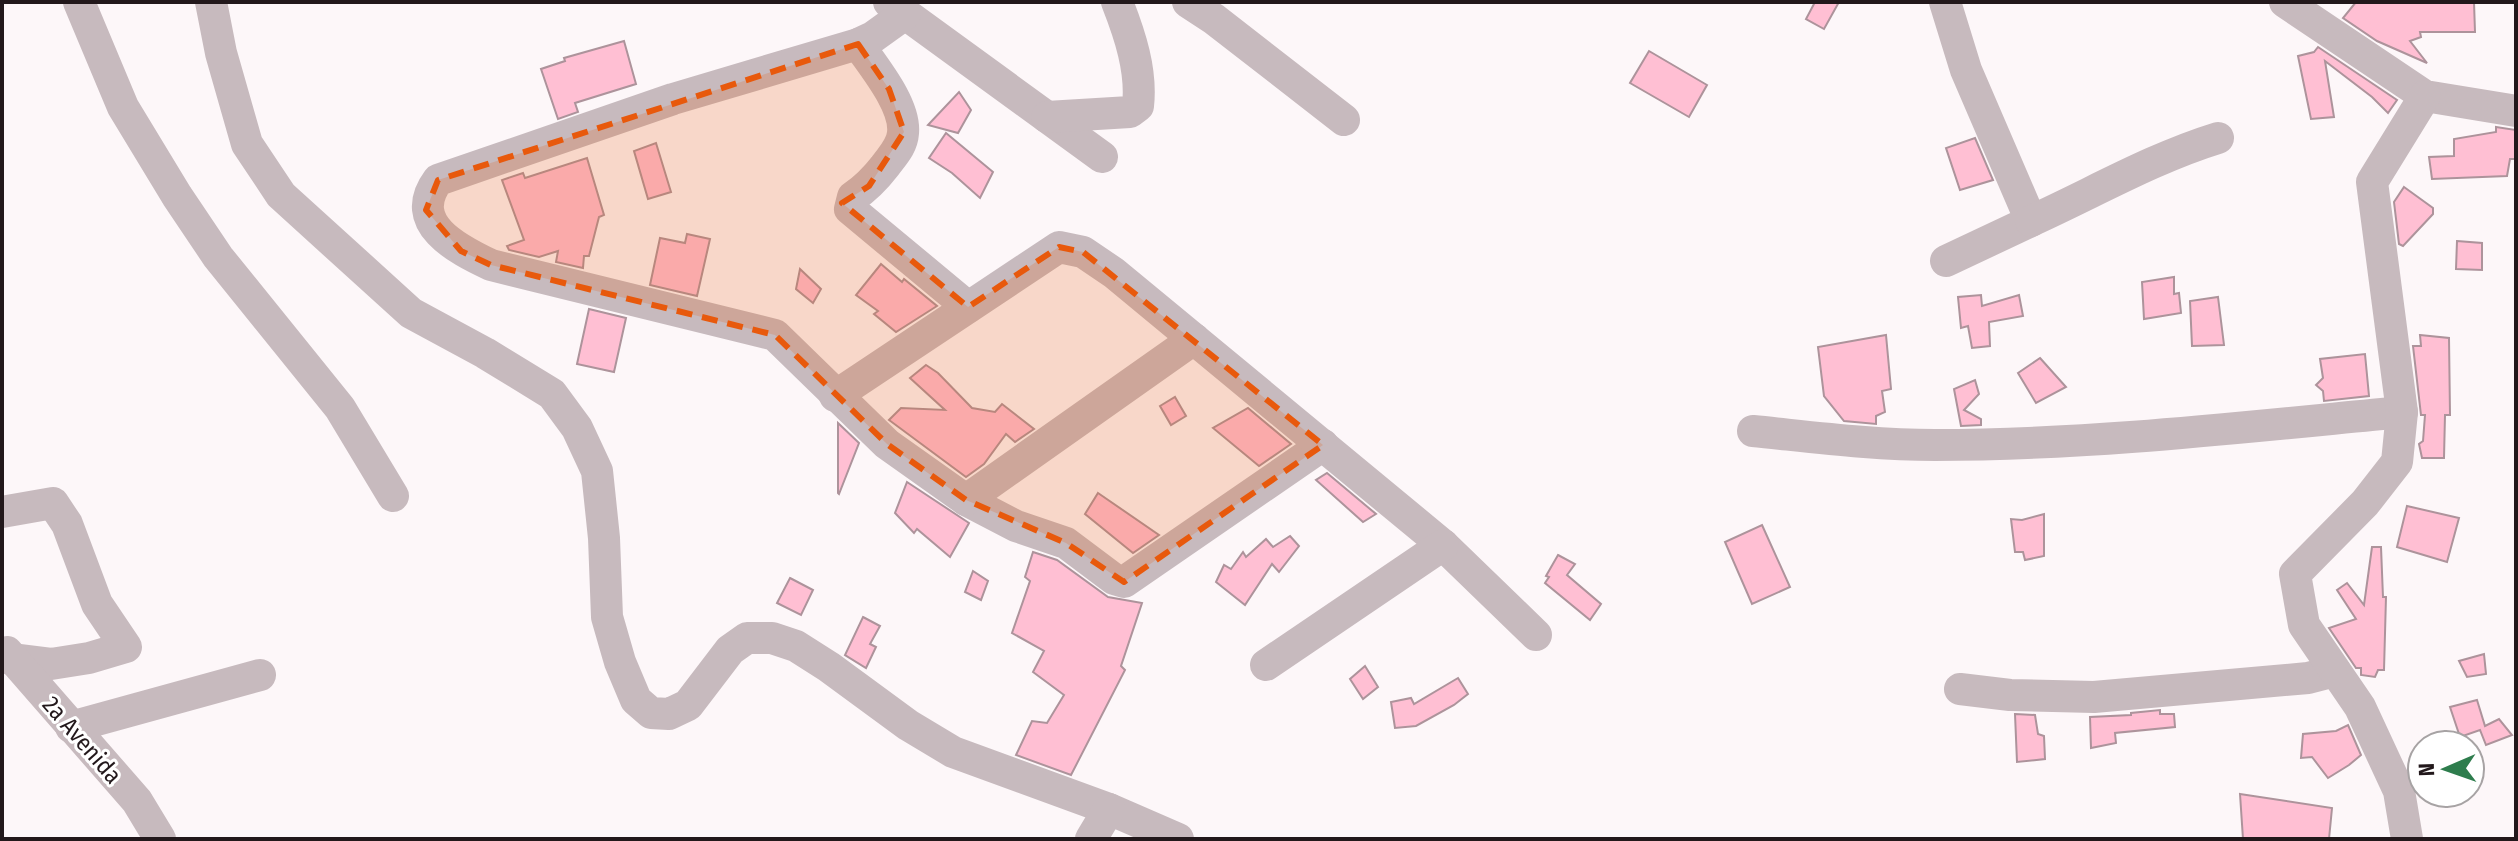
<svg xmlns="http://www.w3.org/2000/svg" width="2518" height="841" font-family="'Fira Sans Condensed',sans-serif">
	<style>
		.building { fill: #ffbfd3; stroke: #ad939b; stroke-width: 2 }
		.lines { fill: none; stroke-linecap: round; stroke-linejoin: round }
		.minor { stroke: #c7babe; stroke-width: 32 }
		.marked { fill: #e8590c; fill-opacity: 0.2; stroke: #e8590c; stroke-width: 6; stroke-dasharray: 16 10; stroke-linejoin: round }
		.labels { text-anchor: middle; stroke-width: 6; stroke-linejoin: round; paint-order: stroke }
		.street-label { font-size: 24px; fill: #22181b; stroke: #fff }
	</style>
	<rect width="100%" height="100%" fill="#fdf7f9"/>
	<g class="building">
		<polygon points="1815,2 1839,2 1824,29 1806,19"/>
		<polygon points="2356,2 2474,2 2475,32 2420,32 2421,37 2410,41 2427,63 2377,41 2343,18"/>
		<polygon points="624,41 636,84 575,103 578,112 558,119 541,69 565,61 564,58"/>
		<polygon points="2318,47 2397,100 2388,113 2372,97 2325,61 2334,117 2311,119 2298,56 2314,52"/>
		<polygon points="1649,51 1707,85 1689,117 1630,83"/>
		<polygon points="959,92 971,110 958,133 928,125"/>
		<polygon points="2496,127 2516,130 2516,159 2510,159 2507,176 2432,179 2429,157 2454,156 2454,139 2496,132"/>
		<polygon points="946,133 993,172 980,198 952,173 929,158"/>
		<polygon points="1975,138 1993,180 1960,190 1946,148"/>
		<polygon points="656,143 671,192 648,199 634,151"/>
		<polygon points="587,158 604,215 599,217 589,256 584,256 583,268 556,262 558,251 539,257 509,250 507,246 524,240 502,180 523,173 525,178"/>
		<polygon points="2404,187 2433,208 2433,214 2403,246 2399,244 2394,202"/>
		<polygon points="687,234 710,239 697,296 650,285 660,238 685,243"/>
		<polygon points="2457,241 2482,243 2482,270 2456,269"/>
		<polygon points="881,264 902,282 904,279 937,306 896,332 874,314 878,311 856,295"/>
		<polygon points="800,269 821,289 813,303 796,289"/>
		<polygon points="2174,277 2174,294 2179,293 2181,313 2144,319 2142,282"/>
		<polygon points="1981,295 1982,306 2019,295 2023,316 1989,322 1990,346 1972,348 1968,326 1961,328 1958,297"/>
		<polygon points="2218,297 2224,345 2192,346 2190,301"/>
		<polygon points="589,309 626,318 614,372 577,364"/>
		<polygon points="1886,335 1891,389 1882,391 1885,412 1876,416 1876,424 1844,421 1824,396 1818,347"/>
		<polygon points="2420,335 2449,338 2450,415 2445,415 2444,458 2422,458 2419,444 2423,441 2425,415 2421,415 2413,346 2421,346"/>
		<polygon points="2365,354 2369,396 2324,401 2323,391 2316,385 2323,378 2320,359"/>
		<polygon points="2040,358 2066,387 2036,403 2018,373"/>
		<polygon points="926,365 938,373 972,408 995,412 1002,404 1034,429 1015,442 1006,434 984,464 966,477 889,420 901,408 945,410 910,378"/>
		<polygon points="1975,380 1979,394 1964,410 1981,419 1981,425 1961,426 1954,389"/>
		<polygon points="1175,397 1186,416 1171,425 1160,406"/>
		<polygon points="1248,408 1291,444 1259,466 1213,428"/>
		<polygon points="838,423 859,443 839,494 838,493"/>
		<polygon points="1327,473 1376,514 1363,522 1316,480"/>
		<polygon points="907,482 969,523 950,557 917,529 914,533 895,513"/>
		<polygon points="1098,493 1159,535 1133,553 1085,514"/>
		<polygon points="2407,506 2459,518 2447,562 2397,547"/>
		<polygon points="2044,514 2044,556 2025,560 2023,552 2015,552 2011,519 2022,520"/>
		<polygon points="1762,525 1790,587 1752,604 1725,542"/>
		<polygon points="1290,536 1299,546 1279,572 1272,564 1245,605 1216,582 1224,565 1231,569 1243,552 1246,557 1266,539 1273,547"/>
		<polygon points="2372,547 2381,547 2383,597 2386,597 2384,670 2378,670 2375,677 2361,675 2361,668 2356,668 2329,628 2356,619 2337,590 2347,583 2364,605"/>
		<polygon points="1033,552 1057,560 1108,597 1142,603 1121,666 1125,670 1071,775 1016,755 1032,721 1047,723 1064,695 1033,672 1044,651 1012,633 1030,581 1025,577"/>
		<polygon points="1558,555 1575,564 1567,575 1601,604 1590,620 1545,583 1549,577 1546,576"/>
		<polygon points="973,571 988,581 981,600 965,592"/>
		<polygon points="790,578 813,590 801,615 777,603"/>
		<polygon points="863,617 880,626 870,644 876,647 866,668 845,655"/>
		<polygon points="2484,654 2486,674 2467,677 2459,661"/>
		<polygon points="1365,666 1378,687 1363,699 1350,679"/>
		<polygon points="1458,678 1468,694 1454,705 1416,726 1395,728 1391,702 1411,698 1414,704"/>
		<polygon points="2477,700 2485,726 2499,719 2512,735 2486,745 2480,730 2460,737 2450,707"/>
		<polygon points="2160,710 2160,714 2174,714 2175,727 2115,733 2116,743 2091,748 2090,717 2131,715 2131,713"/>
		<polygon points="2015,714 2035,715 2038,734 2044,736 2045,759 2017,762"/>
		<polygon points="2348,725 2361,755 2349,765 2328,778 2312,757 2301,758 2303,734 2336,731"/>
		<polygon points="2240,794 2332,808 2329,839 2243,839"/>
	</g>
	<g class="lines">
		<g class="minor">
			<polyline points="79,2 123,107 177,196 218,257 340,408 393,496"/>
			<polyline points="211,2 221,53 247,144 281,195 411,313 485,353 552,394 577,428 597,471 604,538 607,617 620,662 636,700 651,713 669,714 688,705 730,650 747,638 772,638 796,646 829,667 908,725 953,752 1109,809 1178,839"/>
			<polyline points="889,2 1102,157"/>
			<polyline points="1188,2 1214,19 1344,120"/>
			<polyline points="1945,2 1966,70 2031,221 1946,261"/>
			<polyline points="2285,2 2425,96 2516,111"/>
			<path d="M905 14 873 37 858 44 673 99 438 180C406 223 457 249 491 265L775 335 887 444 966 500 1016 526 1066 543 1114 579 1124 582 1323 445"/>
			<path d="M858 44C873 66 906 105 903 133 902 147 892 156 885 166 875 179 866 188 853 197L850 209 968 307"/>
			<path d="M1047 117 1130 112 1138 106C1142 71 1130 35 1117 2"/>
			<path d="M2031 221C2093 193 2153 158 2218 138"/>
			<polyline points="835,396 1059,247 1083,252 1114,273 1443,545 1536,635"/>
			<path d="M1753 431C1813 437 1874 445 1935 445 2091 445 2246 427 2402 412"/>
			<polyline points="966,500 1194,339"/>
			<polyline points="2,512 53,503 67,524 97,604 126,647 89,658 51,664 11,659"/>
			<polyline points="7,652 137,801 160,839"/>
			<polyline points="1266,665 1443,545"/>
			<polyline points="1960,689 2010,695 2094,697 2308,678 2335,671"/>
			<polyline points="71,727 260,675"/>
			<polyline points="1091,839 1109,809"/>
			<polyline points="2407,839 2399,791 2360,707 2304,625 2295,574 2365,503 2397,462 2402,412 2372,182 2425,96"/>
		</g>
	</g>
	<path class="marked" d="M858 44 889 89 904 132 869 186 842 203 968 307 1059 247 1083 252 1323 445 1124 582 1066 543 966 500 887 444 775 335 491 265 461 251 426 210 438 180Z"/>
	<g class="labels">
		<g class="street-label">
			<text transform="translate(82 740) rotate(49)" y="8">2a Avenida</text>
		</g>
	</g>
	<rect width="2518" height="841" fill="none" stroke="#22181b" stroke-width="8"/>
	<g transform="translate(2446 769) rotate(268)"><circle r="38" fill="#ffffff" stroke="#a7a3a4" stroke-width="2"/>
	<path d="M0-6L14 30L0 20L-14 30Z" fill="#2e7d4d"/>
	<text y="-12" font-size="22" font-weight="bold" text-anchor="middle" fill="#22181b">N</text>
	</g>
</svg>
